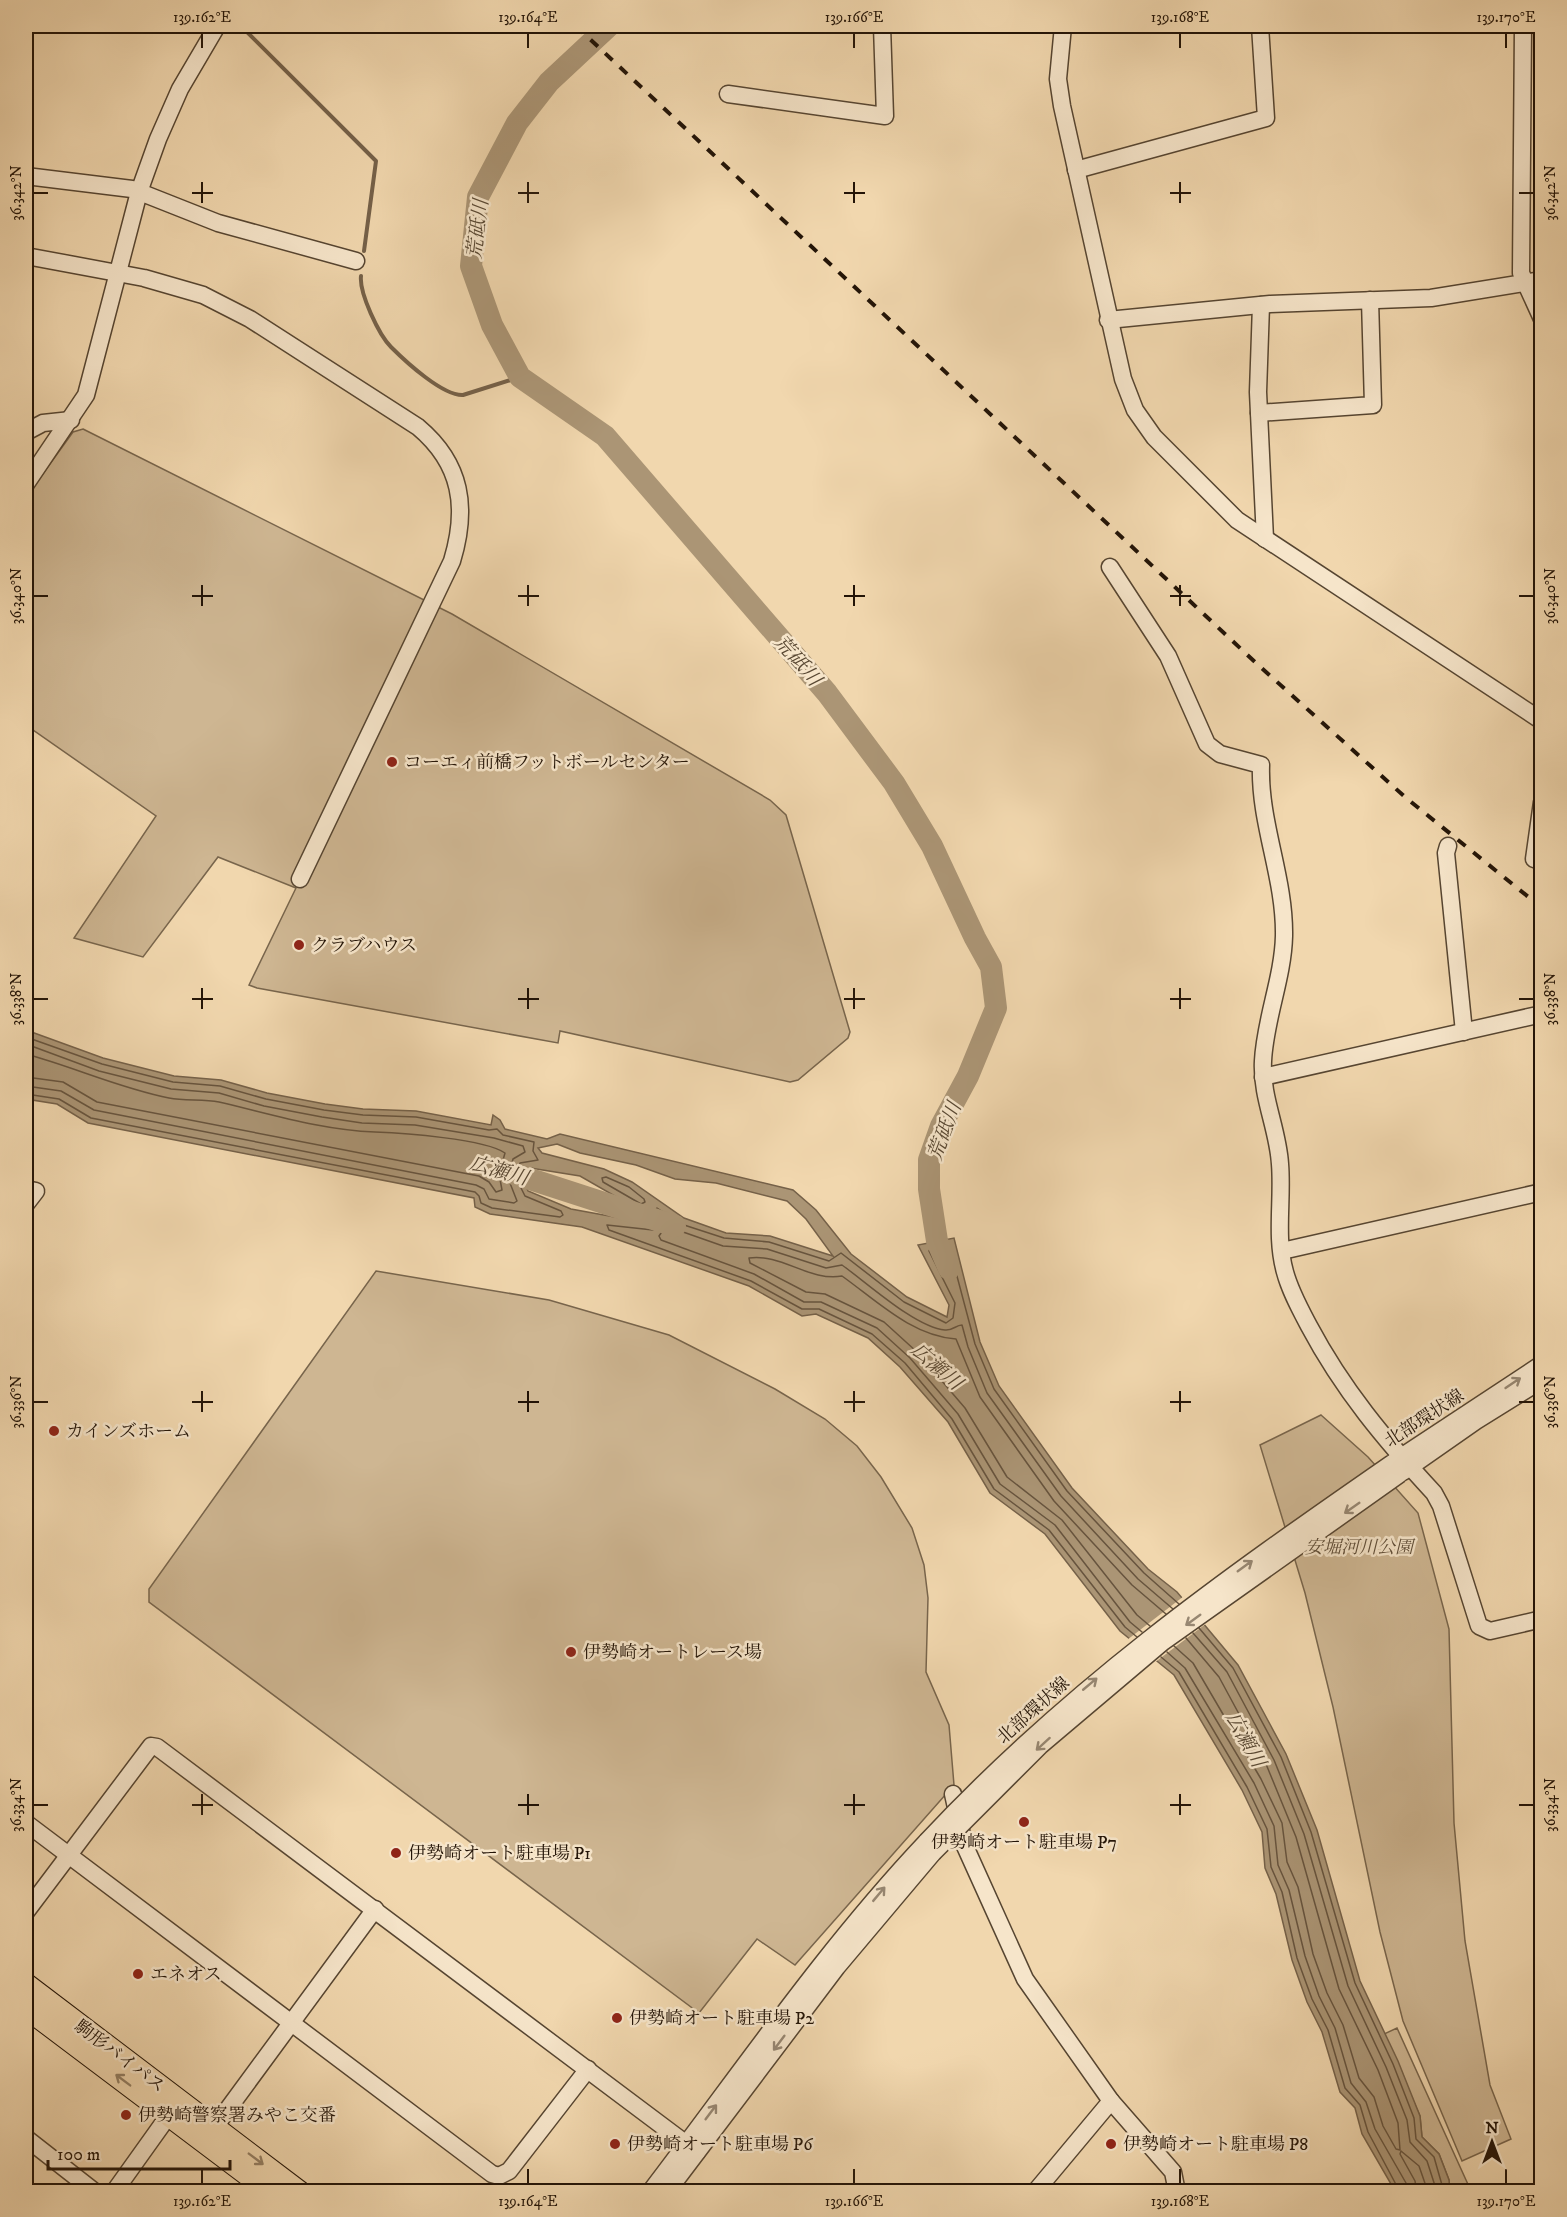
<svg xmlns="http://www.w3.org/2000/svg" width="1567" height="2217" font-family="'IM FELL DW Pica','Noto Serif JP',serif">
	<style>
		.green { fill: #ceb692; stroke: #78654c; stroke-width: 1.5 }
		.water { fill: #ab9575; stroke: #756149; stroke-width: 1.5; fill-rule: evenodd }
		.pier { fill: #f1d7ae }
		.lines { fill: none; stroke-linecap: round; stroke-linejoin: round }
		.shore { stroke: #67543e; stroke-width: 1.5 }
		.stream { stroke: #756149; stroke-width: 4 }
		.river { stroke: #ab9575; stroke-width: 22 }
		.minor-casing { stroke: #564531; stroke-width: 19 }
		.major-casing { stroke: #231407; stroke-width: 23 }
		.minor { stroke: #f6e5ca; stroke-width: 16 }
		.major { stroke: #f1d7ae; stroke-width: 21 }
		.rail { stroke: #231407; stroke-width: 4; stroke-dasharray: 10 10; stroke-linecap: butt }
		.minor-bridge-casing { stroke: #564531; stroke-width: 19; stroke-linecap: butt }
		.minor-bridge { stroke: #f6e5ca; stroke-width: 16 }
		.oneway { stroke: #978772 }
		.oneway2 { stroke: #947f63 }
		.ticks { fill: none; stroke: #231407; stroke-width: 2 }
		.poi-dot { fill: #8f2418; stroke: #f6e5ca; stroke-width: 2 }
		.labels { text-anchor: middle; stroke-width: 5; stroke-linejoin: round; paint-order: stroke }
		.poi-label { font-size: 18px; fill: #231407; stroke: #f6e5ca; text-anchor: start }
		.street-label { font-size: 18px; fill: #231407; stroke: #f6e5ca }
		.park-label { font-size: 18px; font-style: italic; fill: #5f4d38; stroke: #f6e5ca }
		.water-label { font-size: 20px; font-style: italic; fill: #594833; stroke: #f6e5ca }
		.neatline { fill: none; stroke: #231407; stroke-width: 2 }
		.ticks-label { font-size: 15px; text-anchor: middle; fill: #231407 }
	</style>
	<rect width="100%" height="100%" fill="#f1d7ae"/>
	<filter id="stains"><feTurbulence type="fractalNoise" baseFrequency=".00333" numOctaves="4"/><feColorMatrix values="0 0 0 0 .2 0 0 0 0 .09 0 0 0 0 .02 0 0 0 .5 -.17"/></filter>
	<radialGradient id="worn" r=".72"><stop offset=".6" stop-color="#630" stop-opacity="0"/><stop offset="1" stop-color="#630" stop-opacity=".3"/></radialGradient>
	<g class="green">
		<polygon points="83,429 452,614 770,800 786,815 850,1032 848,1038 798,1080 790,1082 560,1031 558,1043 257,988 249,985 296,888 218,857 143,957 74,938 156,816 26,725 26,497 73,432"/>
		<polygon points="376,1271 549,1300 669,1335 775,1389 825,1419 857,1446 881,1477 912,1528 924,1565 928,1598 926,1672 949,1725 954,1785 795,1965 757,1939 699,2013 149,1602 149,1589"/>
		<polygon points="1321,1415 1368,1457 1418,1513 1449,1629 1454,1823 1465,1941 1490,2085 1511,2139 1462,2161 1403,2021 1380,1932 1333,1707 1305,1593 1260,1445"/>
		<polygon points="1397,2028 1471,2191 1450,2191 1449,2180 1439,2154 1422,2137 1420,2116 1384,2034"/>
	</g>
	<path class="water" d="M26 1030 103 1058 174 1076 221 1080 267 1093 325 1104 363 1109 416 1111 491 1125 493 1115 500 1120 505 1129 547 1139 560 1134 793 1190 816 1210 851 1254 907 1297 947 1317 949 1305 918 1245 954 1238 980 1342 999 1386 1072 1488 1148 1569 1177 1592 1238 1665 1286 1754 1317 1830 1360 1981 1398 2061 1420 2116 1422 2137 1439 2154 1449 2180 1450 2191H1395L1362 2134 1355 2108 1340 2092 1322 2032 1307 2002 1292 1960 1276 1894 1265 1868 1262 1832 1242 1790 1174 1675 1120 1631 1045 1534 990 1493 948 1422 900 1367 868 1338 816 1314 802 1316 749 1286 582 1227 490 1214 475 1207 474 1198 88 1123 57 1104 26 1099ZM557 1144 580 1153 636 1165 675 1179 716 1183 787 1201 806 1219 833 1256 770 1236 726 1233 684 1218 632 1182 604 1169 542 1153 538 1148ZM524 1167 580 1176 648 1215 653 1224 571 1209 528 1191 521 1175Z"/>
	<polygon class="pier" points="1184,1596 1207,1623 1154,1663 1127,1640"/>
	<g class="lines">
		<g class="shore">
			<polyline points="26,1037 102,1064 173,1082 220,1086 266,1099 324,1110 363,1115 416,1117 489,1130 497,1129 503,1135 534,1142 533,1151 538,1160 520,1163 515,1176 525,1196 561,1211 563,1215 560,1217 492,1208 481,1203 479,1196 475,1192 91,1118 59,1099 26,1094"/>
			<polyline points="26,1044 99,1071 171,1089 219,1093 264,1106 322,1117 362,1123 415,1125 494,1138 523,1146 525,1152 513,1159 508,1178 517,1201 514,1203 489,1199 484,1189 476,1185 94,1110 61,1091 26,1086"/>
			<path d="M26 1054C74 1067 119 1088 169 1098 185 1101 203 1099 219 1102 271 1114 321 1130 375 1132 403 1133 485 1139 505 1153L499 1174 502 1190 496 1192 489 1182 479 1176 97 1102 63 1082 26 1077"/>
			<polygon points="606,1177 629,1187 644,1199 645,1202 641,1204 603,1182 602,1178"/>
			<path d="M1150 1626 1137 1615 1062 1520 1007 1477 965 1408 917 1352 884 1322 825 1294 806 1292 750 1263 749 1258C781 1253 810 1282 842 1276 877 1301 912 1336 956 1339L980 1397 1054 1501 1132 1585 1166 1614"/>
			<polyline points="1199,1628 1233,1668 1281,1757 1311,1832 1355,1983 1393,2064 1414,2118 1416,2139 1434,2157 1444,2192"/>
			<path d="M1142 1632 1130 1622 1055 1525 1000 1484 958 1414 910 1358 877 1328 821 1302H804L754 1274 661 1240 659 1236 666 1226 723 1246 767 1249 826 1268 842 1265C866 1282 916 1328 945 1330 952 1331 956 1325 962 1325L968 1347 987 1393 1061 1496 1138 1579 1173 1609"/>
			<polyline points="1193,1633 1227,1672 1274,1760 1304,1834 1348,1986 1386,2067 1407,2120 1410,2142 1427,2161 1437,2192"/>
			<polyline points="1137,1637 1125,1627 1049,1530 994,1489 952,1419 905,1363 872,1334 819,1309 802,1309 751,1281 609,1230 607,1225 653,1230 658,1224 654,1212 657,1208 681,1224 724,1238 769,1242 829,1261 841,1253 904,1302 946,1323 953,1318 955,1303 929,1251 931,1248 949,1246 975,1344 994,1389 1067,1491 1144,1573 1179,1604"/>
			<polyline points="1174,1646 1193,1663 1261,1779 1282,1823 1287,1862 1298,1887 1313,1954 1327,1993 1343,2025 1359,2078 1374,2097 1383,2126 1396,2149 1400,2150 1398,2123 1378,2070 1339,1989 1296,1837 1266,1764 1219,1677 1186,1638"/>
			<polyline points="1167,1652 1185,1668 1254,1783 1274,1826 1278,1865 1289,1890 1305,1956 1319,1996 1335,2028 1351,2083 1366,2102 1375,2129 1406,2183 1408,2192"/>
			<polyline points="1161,1657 1179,1672 1247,1787 1267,1829 1271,1867 1282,1892 1297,1958 1312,1999 1328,2030 1345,2088 1360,2105 1368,2132 1400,2192"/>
			<polyline points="1417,2192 1415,2181 1400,2154 1401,2151 1419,2166 1428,2192"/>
		</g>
		<g class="stream">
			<polyline points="241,26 376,161 364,251"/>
			<path d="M361 276C359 293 379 335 391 347 406 362 443 396 463 395L520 377"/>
		</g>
		<g class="river">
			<polyline points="609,26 549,82 517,123 478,197 471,266 492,325 520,377 605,436 827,693 894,783 932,846 975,938 991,967 996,1008 968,1076 941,1126 929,1160 929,1189 937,1241 949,1269"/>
			<polyline points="493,1167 675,1226"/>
		</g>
		<g class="minor-casing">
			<g id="minor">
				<polyline points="1063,26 1058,79 1062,106 1123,379 1135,410 1154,437 1237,520 1542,721"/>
				<polyline points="1523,26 1521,273 1542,319"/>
				<polyline points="728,94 885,116 882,26"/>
				<polyline points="1076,170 1266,118 1260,26"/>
				<polyline points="26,176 132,189 218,223 356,261"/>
				<path d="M26 256 144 278 203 295 250 319 418 427C462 464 468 508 452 561L300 879"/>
				<polyline points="1261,305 1258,392 1265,539"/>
				<polyline points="1108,320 1270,304 1431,298 1542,280"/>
				<polyline points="1259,413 1373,405 1370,300"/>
				<polyline points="26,432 43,423 71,420"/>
				<polyline points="26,484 86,395 139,192 158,139 180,89 217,26"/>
				<path d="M1110 567 1168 656 1207 744 1220 754 1261 765C1259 823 1285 877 1284 936 1283 978 1265 1019 1263 1061 1261 1097 1278 1129 1280 1164 1283 1200 1275 1237 1285 1272 1290 1291 1300 1309 1309 1326 1343 1390 1385 1440 1434 1493L1441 1506 1479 1626 1490 1631 1542 1619"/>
				<polyline points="1448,846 1446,853 1464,1032"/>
				<polyline points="1534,859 1542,802"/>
				<polyline points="1263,1077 1542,1014"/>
				<polyline points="26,1189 36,1191 26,1204"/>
				<polyline points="1282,1251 1542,1192"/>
				<polyline points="1395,1461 1542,1364"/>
				<polyline points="1403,1472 1476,1421 1542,1380"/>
				<polyline points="953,1794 964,1844 1025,1979 1111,2101 1035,2192"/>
				<polyline points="26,1823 492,2174 499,2176 509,2171 588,2069"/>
				<polyline points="26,1912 151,1746 157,1747 697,2152"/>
				<polyline points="1111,2101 1173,2172 1177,2192"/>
				<polyline points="214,2128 375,1909"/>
				<polyline points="26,2138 95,2192"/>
				<polyline points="114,2192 169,2115"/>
				<path d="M650 2192C740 2074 825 1949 927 1841"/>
				<polyline points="667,2192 837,1967 933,1853"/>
			</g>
		</g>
		<g class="major-casing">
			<g id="major">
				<polyline points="26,1984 300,2192"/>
				<polyline points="26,2008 270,2192"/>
			</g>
		</g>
		<use href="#minor" class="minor"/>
		<use href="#major" class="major"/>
		<polyline class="rail" points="576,26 1256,663 1405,797 1542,908"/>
		<g class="minor-bridge-casing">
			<g id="minor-bridge">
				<path d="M927 1841C1069 1689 1223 1580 1392 1463"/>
				<polyline points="933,1853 1040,1746 1163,1642 1400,1474"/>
			</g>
		</g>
		<use href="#minor-bridge" class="minor-bridge"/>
	</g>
	<defs><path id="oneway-shaft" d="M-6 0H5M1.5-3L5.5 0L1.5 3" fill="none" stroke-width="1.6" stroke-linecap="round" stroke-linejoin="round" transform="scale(1.5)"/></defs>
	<g class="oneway">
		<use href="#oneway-shaft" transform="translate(1513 1383) rotate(-34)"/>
		<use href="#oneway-shaft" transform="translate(1352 1508) rotate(145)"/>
		<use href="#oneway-shaft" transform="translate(1245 1566) rotate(-36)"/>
		<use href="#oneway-shaft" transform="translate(1193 1620) rotate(144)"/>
		<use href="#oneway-shaft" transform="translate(1090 1684) rotate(-40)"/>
		<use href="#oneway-shaft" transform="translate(1043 1744) rotate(138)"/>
		<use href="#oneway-shaft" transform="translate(879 1894) rotate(-50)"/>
		<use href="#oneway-shaft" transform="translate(779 2043) rotate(127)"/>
		<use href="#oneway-shaft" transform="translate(711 2112) rotate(-53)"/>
	</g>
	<g class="oneway2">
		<use href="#oneway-shaft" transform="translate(123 2080) rotate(-143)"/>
		<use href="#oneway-shaft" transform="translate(256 2159) rotate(37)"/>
	</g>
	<path class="ticks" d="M202 33V48M528 33V48M854 33V48M1180 33V48M1506 33V48M202 182V203M528 182V203M854 182V203M1180 182V203M33 193H48M192 193H213M518 193H539M844 193H865M1170 193H1191M1519 193H1534M202 585V606M528 585V606M854 585V606M1180 585V606M33 596H48M192 596H213M518 596H539M844 596H865M1170 596H1191M1519 596H1534M202 988V1009M528 988V1009M854 988V1009M1180 988V1009M33 999H48M192 999H213M518 999H539M844 999H865M1170 999H1191M1519 999H1534M202 1391V1412M528 1391V1412M854 1391V1412M1180 1391V1412M33 1402H48M192 1402H213M518 1402H539M844 1402H865M1170 1402H1191M1519 1402H1534M202 1794V1815M528 1794V1815M854 1794V1815M1180 1794V1815M33 1805H48M192 1805H213M518 1805H539M844 1805H865M1170 1805H1191M1519 1805H1534M202 2169V2184M528 2169V2184M854 2169V2184M1180 2169V2184M1506 2169V2184"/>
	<g class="poi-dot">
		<circle cx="392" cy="762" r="6"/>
		<circle cx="299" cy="945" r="6"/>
		<circle cx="54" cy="1431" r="6"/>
		<circle cx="571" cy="1652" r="6"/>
		<circle cx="1024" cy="1822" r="6"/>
		<circle cx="396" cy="1853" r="6"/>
		<circle cx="138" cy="1974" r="6"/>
		<circle cx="617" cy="2018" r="6"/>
		<circle cx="126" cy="2115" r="6"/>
		<circle cx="615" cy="2144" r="6"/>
		<circle cx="1111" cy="2144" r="6"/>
	</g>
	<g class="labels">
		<g class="poi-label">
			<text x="404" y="768">コーエィ前橋フットボールセンター</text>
			<text x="311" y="951">クラブハウス</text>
			<text x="66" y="1437">カインズホーム</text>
			<text x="583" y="1658">伊勢崎オートレース場</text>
			<text x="1024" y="1848" text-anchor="middle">伊勢崎オート駐車場 P7</text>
			<text x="408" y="1859">伊勢崎オート駐車場 P1</text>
			<text x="150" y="1980">エネオス</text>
			<text x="629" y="2024">伊勢崎オート駐車場 P2</text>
			<text x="138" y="2121">伊勢崎警察署みやこ交番</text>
			<text x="627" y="2150">伊勢崎オート駐車場 P6</text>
			<text x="1123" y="2150">伊勢崎オート駐車場 P8</text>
		</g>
		<g class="street-label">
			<text transform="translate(1424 1418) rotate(-33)" y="6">北部環状線</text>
			<text transform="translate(1033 1710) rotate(-42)" y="6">北部環状線</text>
			<text transform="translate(120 2056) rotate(37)" y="6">駒形バイパス</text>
		</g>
		<g class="park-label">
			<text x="1359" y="1553">安堀河川公園</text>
		</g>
		<g class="water-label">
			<text transform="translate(477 229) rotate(-83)" y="7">荒砥川</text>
			<text transform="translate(798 660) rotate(49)" y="7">荒砥川</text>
			<text transform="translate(944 1131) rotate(-69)" y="7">荒砥川</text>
			<text transform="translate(499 1170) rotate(16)" y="7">広瀬川</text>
			<text transform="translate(937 1366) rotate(41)" y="7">広瀬川</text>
			<text transform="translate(1246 1739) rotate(61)" y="7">広瀬川</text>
		</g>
	</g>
	<rect width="1567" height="2217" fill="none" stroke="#f1d7ae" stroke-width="66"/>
	<g transform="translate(1492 2142)" stroke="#f6e5ca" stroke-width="4.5" paint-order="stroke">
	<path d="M0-4.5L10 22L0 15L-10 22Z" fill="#231407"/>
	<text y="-9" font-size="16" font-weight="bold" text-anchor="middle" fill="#231407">N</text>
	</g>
	<path d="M48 2160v9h182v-9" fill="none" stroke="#231407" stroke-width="3"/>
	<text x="57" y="2160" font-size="18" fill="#231407" stroke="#f6e5ca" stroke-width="4.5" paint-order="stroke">100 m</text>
	<rect x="33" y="33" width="1501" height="2151" class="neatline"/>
	<g class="ticks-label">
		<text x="202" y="22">139.162°E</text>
		<text x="528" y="22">139.164°E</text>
		<text x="854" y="22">139.166°E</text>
		<text x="1180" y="22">139.168°E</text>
		<text x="1506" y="22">139.170°E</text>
		<text transform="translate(16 193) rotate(-90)" y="5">36.342°N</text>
		<text transform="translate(1550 193) rotate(-90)" y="5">36.342°N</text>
		<text transform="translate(16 596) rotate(-90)" y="5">36.340°N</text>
		<text transform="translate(1550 596) rotate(-90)" y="5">36.340°N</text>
		<text transform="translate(16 999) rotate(-90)" y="5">36.338°N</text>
		<text transform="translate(1550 999) rotate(-90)" y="5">36.338°N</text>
		<text transform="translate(16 1402) rotate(-90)" y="5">36.336°N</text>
		<text transform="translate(1550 1402) rotate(-90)" y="5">36.336°N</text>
		<text transform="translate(16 1805) rotate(-90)" y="5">36.334°N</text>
		<text transform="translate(1550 1805) rotate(-90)" y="5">36.334°N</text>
		<text x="202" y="2206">139.162°E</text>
		<text x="528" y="2206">139.164°E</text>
		<text x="854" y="2206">139.166°E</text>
		<text x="1180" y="2206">139.168°E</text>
		<text x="1506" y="2206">139.170°E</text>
	</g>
	<rect width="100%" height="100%" filter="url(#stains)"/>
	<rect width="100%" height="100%" fill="url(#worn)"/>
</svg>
